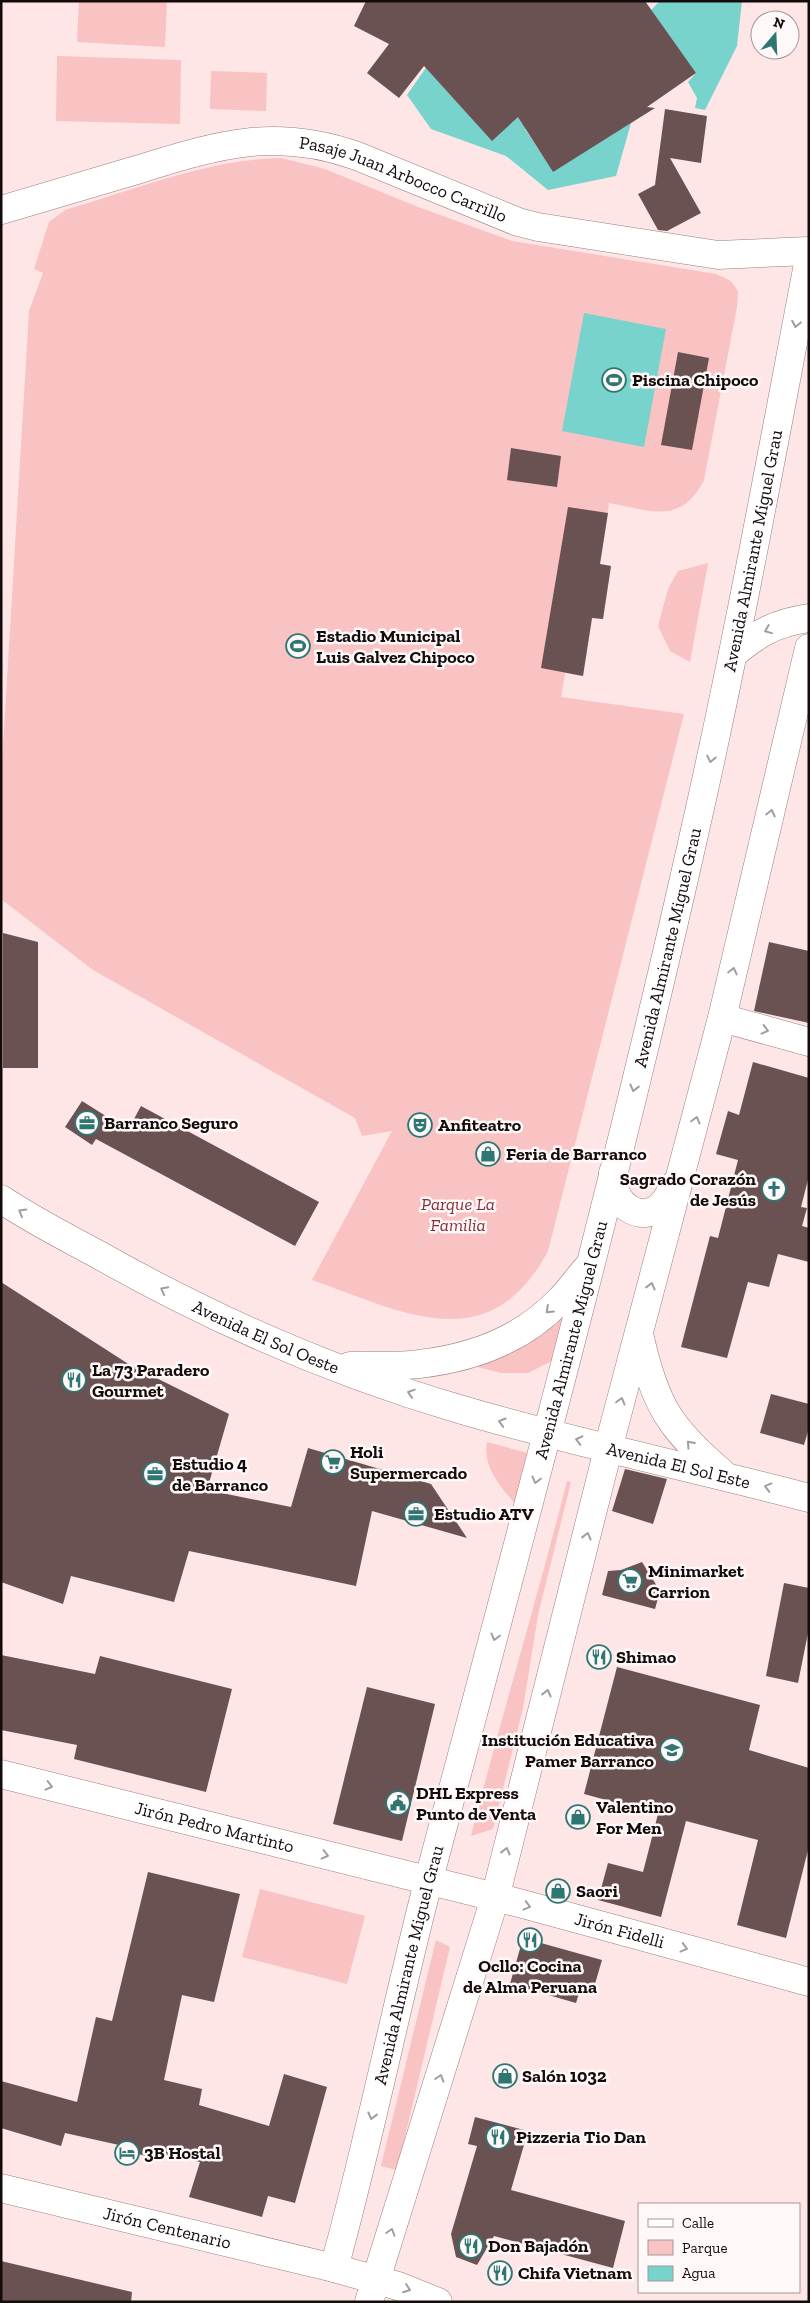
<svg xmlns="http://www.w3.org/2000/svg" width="810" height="2303" font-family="'Zilla Slab',serif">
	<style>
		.green { fill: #f9c2c3 }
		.water { fill: #78d3cd }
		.building { fill: #6b5252 }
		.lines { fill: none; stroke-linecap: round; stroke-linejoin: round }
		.street-casing { stroke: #9a7f7f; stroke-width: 29 }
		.secondary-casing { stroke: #9a7f7f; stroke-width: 29 }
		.street { stroke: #fff; stroke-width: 28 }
		.secondary { stroke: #fff; stroke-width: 28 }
		.oneway { stroke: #a19d9d }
		.labels { text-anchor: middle; stroke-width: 5; stroke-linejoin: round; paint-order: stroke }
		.street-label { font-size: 18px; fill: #140b0b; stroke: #fef8f8 }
		.poi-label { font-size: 18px; font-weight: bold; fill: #140b0b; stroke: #fef8f8; text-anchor: start }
		.park-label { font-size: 18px; font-style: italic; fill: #852f39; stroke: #fef8f8 }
	</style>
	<rect width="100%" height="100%" fill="#fee5e6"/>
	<g class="green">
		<polygon points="79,1 167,1 165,47 77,42"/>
		<polygon points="57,56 181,60 180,124 56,121"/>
		<polygon points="211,71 267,73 266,111 210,109"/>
		<path d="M281 158 325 169 418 207 512 241 716 274 731 281 738 291 737 307 704 480C681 526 650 510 609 503L600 564 611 566 603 619 592 618 583 676 565 673 561 697 684 714 548 1251C489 1361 403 1312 312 1280L392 1131 362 1136 355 1118 93 970 1 899V780L29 311 43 273 34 269 49 222 65 210C134 190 209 159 281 158Z"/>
		<polygon points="708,563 690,662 670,651 658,626 668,589 678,571"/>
		<polygon points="572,1303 552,1361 528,1373 501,1373 462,1363"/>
		<path d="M487 1442 535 1455 519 1508C503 1490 482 1468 487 1442Z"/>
		<path d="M567 1481 571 1482 538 1615 523 1708 493 1829 471 1836C501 1717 537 1600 567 1481Z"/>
		<polygon points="260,1889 365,1916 347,1984 242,1957"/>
		<polygon points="436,1940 450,1947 397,2170 381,2166"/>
	</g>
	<g class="water">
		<polygon points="660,1 742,1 737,46 705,110 695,108 697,98 688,82 696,73 641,20"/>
		<polygon points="471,3 484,14 427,69 492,140 571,69 598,76 525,129 553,171 631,123 616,176 548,190 506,156 431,129 407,95"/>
		<polygon points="584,313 666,329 644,447 562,431"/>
	</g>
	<g class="building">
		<polygon points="366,1 645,1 696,73 647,107 655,108 553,172 518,117 492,141 424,66 399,98 367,73 389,44 354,26"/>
		<polygon points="665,109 707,116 701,163 670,158 701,213 667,231 658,230 638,194 655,185"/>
		<polygon points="678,352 709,358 692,450 661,445"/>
		<polygon points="511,448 561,456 557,487 507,480"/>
		<polygon points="568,507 608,513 600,564 611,566 603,619 592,618 583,676 541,668"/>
		<polygon points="3,933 38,942 38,1068 3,1068"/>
		<polygon points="769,942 809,951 809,1023 754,1011"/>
		<polygon points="753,1062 809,1078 809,1176 801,1207 807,1208 802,1226 809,1228 809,1262 778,1254 769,1287 748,1282 727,1358 681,1347 710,1236 718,1238 738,1160 716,1154 728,1111 739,1115"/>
		<polygon points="82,1101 128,1130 141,1106 319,1202 295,1246 96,1139 92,1145 65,1127"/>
		<polygon points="1,1282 130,1365 229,1414 207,1490 291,1507 308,1448 431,1484 467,1538 372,1511 356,1586 189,1551 174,1602 71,1576 63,1604 1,1582"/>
		<polygon points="771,1394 809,1404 809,1428 804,1445 760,1433"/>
		<polygon points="625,1469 667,1479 653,1524 612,1511"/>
		<polygon points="642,1562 660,1591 655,1609 602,1595 608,1571 621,1570"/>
		<polygon points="784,1583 809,1588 809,1628 798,1683 766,1676"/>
		<polygon points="1,1655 95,1674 100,1656 232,1689 206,1792 74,1759 77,1745 1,1730"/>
		<polygon points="617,1667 760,1705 749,1750 809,1768 809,1846 786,1938 737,1925 758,1840 686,1821 661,1917 598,1900 608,1863 643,1872 658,1814 584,1794"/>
		<polygon points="367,1687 435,1704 402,1841 333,1824"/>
		<polygon points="148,1872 240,1894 214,2002 182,1995 164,2080 202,2089 199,2105 269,2126 284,2074 327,2087 295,2203 268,2196 262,2217 189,2197 200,2162 148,2151 147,2156 118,2150 119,2145 65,2133 61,2146 1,2128 1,2081 77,2102 96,2017 112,2021"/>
		<polygon points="523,1938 602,1960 592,1994 580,1990 576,2003 510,1984"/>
		<polygon points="475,2117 528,2131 511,2190 625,2221 613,2268 494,2236 477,2265 456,2257 451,2234 477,2146 468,2144"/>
		<polygon points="1,2261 132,2292 131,2302 1,2302"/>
	</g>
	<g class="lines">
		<g class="street-casing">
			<g id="street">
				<path id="s1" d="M1 210C45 197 89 184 133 171 215 146 272 126 357 156L518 222 538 227 718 255 809 251"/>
				<polyline points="722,1018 809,1042"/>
				<path id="s2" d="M1 1774 519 1903 809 1982"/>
			</g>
		</g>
		<g class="secondary-casing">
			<g id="secondary">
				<path d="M733 654C759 633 774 623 809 618"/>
				<path d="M613 1173C614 1180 613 1187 616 1193 621 1207 640 1219 655 1210 665 1205 670 1194 674 1185"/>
				<path id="s3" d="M1 1199C32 1220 66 1237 99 1255 214 1320 332 1372 459 1409 574 1443 692 1467 809 1498"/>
				<path d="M640 1338C655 1404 669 1428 721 1472"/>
				<path d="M350 1366C373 1365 397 1367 419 1364 472 1358 523 1339 560 1300 570 1290 578 1278 587 1268"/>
				<path id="s4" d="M1 2188 334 2268 398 2286 438 2302"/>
				<path id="s5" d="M334 2268C370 2138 396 2005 430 1875 522 1530 615 1186 693 839 737 646 772 452 809 259"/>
				<polyline points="369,2302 495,1898 613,1430 722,1018 809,648"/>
			</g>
		</g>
		<use href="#street" class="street"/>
		<use href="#secondary" class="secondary"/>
	</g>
	<defs><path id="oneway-chevron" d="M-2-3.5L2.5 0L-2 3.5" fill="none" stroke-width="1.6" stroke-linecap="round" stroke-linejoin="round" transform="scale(1.25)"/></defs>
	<g class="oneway">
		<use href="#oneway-chevron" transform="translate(796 324) rotate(101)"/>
		<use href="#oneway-chevron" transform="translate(768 630) rotate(158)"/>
		<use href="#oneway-chevron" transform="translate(711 759) rotate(102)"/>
		<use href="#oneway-chevron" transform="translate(771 813) rotate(-77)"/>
		<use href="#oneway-chevron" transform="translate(733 971) rotate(-77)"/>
		<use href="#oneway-chevron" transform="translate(765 1030) rotate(15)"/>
		<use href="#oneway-chevron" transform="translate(634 1088) rotate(104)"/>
		<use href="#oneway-chevron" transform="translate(696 1120) rotate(-75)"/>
		<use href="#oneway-chevron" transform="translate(22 1212) rotate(-150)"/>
		<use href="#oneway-chevron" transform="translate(651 1286) rotate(-76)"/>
		<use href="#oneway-chevron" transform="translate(164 1290) rotate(-152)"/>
		<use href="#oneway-chevron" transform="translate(549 1310) rotate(137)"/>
		<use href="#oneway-chevron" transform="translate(411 1393) rotate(-162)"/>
		<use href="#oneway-chevron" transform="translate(621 1401) rotate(-75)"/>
		<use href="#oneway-chevron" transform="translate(502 1422) rotate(-164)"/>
		<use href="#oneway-chevron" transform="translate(579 1440) rotate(-166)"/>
		<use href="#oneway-chevron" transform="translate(690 1444) rotate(-132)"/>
		<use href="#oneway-chevron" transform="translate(536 1480) rotate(105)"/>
		<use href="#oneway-chevron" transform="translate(768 1487) rotate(-165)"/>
		<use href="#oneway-chevron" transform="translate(587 1536) rotate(-76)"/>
		<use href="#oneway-chevron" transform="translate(495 1637) rotate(105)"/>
		<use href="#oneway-chevron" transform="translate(547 1693) rotate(-76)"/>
		<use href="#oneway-chevron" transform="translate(49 1786) rotate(14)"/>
		<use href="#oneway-chevron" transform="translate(506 1851) rotate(-76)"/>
		<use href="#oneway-chevron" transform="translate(325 1855) rotate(14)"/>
		<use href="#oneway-chevron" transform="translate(527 1906) rotate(15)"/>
		<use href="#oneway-chevron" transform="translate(684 1948) rotate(15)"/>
		<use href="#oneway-chevron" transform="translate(440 2078) rotate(-72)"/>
		<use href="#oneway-chevron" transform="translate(372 2116) rotate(104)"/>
		<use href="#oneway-chevron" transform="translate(391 2232) rotate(-72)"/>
		<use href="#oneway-chevron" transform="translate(407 2289) rotate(20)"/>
	</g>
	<defs>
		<g id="stadium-ring" transform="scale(1.25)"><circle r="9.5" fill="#fef8f8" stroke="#2d7672" stroke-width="1.5"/><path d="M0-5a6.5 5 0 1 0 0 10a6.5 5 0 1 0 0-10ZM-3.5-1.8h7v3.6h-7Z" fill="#2d7672"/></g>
		<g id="office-ring" transform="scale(1.25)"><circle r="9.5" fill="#fef8f8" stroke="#2d7672" stroke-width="1.5"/><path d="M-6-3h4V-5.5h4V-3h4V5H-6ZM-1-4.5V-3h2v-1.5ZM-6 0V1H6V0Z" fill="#2d7672"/></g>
		<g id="theatre-ring" transform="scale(1.25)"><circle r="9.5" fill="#fef8f8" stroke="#2d7672" stroke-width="1.5"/><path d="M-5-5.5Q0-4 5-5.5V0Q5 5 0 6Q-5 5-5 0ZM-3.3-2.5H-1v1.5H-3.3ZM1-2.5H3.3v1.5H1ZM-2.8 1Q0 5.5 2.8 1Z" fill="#2d7672"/></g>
		<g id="shop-ring" transform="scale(1.25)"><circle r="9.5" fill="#fef8f8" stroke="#2d7672" stroke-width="1.5"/><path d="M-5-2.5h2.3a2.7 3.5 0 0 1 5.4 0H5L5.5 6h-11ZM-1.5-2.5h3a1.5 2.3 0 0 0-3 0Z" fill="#2d7672"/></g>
		<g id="church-ring" transform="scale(1.25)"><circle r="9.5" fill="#fef8f8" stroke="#2d7672" stroke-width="1.5"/><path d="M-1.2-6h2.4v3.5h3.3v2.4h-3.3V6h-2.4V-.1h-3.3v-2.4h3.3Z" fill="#2d7672"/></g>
		<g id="restaurant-ring" transform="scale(1.25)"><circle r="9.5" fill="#fef8f8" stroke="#2d7672" stroke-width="1.5"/><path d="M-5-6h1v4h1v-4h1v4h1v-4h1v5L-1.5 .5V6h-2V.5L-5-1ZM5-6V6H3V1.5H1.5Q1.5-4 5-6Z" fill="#2d7672"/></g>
		<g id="supermarket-ring" transform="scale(1.25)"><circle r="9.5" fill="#fef8f8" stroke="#2d7672" stroke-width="1.5"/><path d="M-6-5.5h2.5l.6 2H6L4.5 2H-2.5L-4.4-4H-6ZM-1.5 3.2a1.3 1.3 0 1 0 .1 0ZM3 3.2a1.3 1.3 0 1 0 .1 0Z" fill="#2d7672"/></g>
		<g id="school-ring" transform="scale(1.25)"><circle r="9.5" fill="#fef8f8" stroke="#2d7672" stroke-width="1.5"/><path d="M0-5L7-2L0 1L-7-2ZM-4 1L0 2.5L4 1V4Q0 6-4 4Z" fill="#2d7672"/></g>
		<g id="civic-ring" transform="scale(1.25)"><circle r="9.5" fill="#fef8f8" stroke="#2d7672" stroke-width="1.5"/><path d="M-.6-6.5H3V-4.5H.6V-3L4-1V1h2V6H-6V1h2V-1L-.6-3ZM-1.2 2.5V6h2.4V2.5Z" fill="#2d7672"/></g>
		<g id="hotel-ring" transform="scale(1.25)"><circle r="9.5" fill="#fef8f8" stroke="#2d7672" stroke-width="1.5"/><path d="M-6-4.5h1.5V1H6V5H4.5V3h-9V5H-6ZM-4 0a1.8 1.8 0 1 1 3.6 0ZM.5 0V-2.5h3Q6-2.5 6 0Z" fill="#2d7672"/></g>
	</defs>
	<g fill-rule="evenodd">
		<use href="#stadium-ring" x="614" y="380"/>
		<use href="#stadium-ring" x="298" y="646"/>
		<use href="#office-ring" x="87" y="1123"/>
		<use href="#theatre-ring" x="420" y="1125"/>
		<use href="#shop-ring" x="488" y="1154"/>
		<use href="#church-ring" x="774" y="1189"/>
		<use href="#restaurant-ring" x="74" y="1380"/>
		<use href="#supermarket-ring" x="333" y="1462"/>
		<use href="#office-ring" x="155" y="1474"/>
		<use href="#office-ring" x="416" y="1514"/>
		<use href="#supermarket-ring" x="630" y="1581"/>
		<use href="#restaurant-ring" x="599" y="1657"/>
		<use href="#school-ring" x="672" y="1750"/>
		<use href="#civic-ring" x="398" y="1803"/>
		<use href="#shop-ring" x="578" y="1817"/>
		<use href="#shop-ring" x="558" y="1891"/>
		<use href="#restaurant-ring" x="530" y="1940"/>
		<use href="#shop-ring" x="505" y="2076"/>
		<use href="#restaurant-ring" x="498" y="2137"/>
		<use href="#hotel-ring" x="127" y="2153"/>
		<use href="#restaurant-ring" x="471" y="2246"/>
		<use href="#restaurant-ring" x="500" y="2273"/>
	</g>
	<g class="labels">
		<g class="street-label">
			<text dy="6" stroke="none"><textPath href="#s1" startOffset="418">Pasaje Juan Arbocco Carrillo</textPath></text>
			<text dy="6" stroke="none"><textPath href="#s5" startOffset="1768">Avenida Almirante Miguel Grau</textPath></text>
			<text dy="6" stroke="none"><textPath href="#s5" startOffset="1362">Avenida Almirante Miguel Grau</textPath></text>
			<text dy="6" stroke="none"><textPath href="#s3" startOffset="299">Avenida El Sol Oeste</textPath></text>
			<text dy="6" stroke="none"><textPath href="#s5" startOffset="958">Avenida Almirante Miguel Grau</textPath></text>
			<text dy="6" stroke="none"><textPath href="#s3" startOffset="732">Avenida El Sol Este</textPath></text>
			<text dy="6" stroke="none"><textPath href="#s2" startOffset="220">Jirón Pedro Martinto</textPath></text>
			<text dy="6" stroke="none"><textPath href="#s2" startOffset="638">Jirón Fidelli</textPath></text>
			<text dy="6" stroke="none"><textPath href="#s5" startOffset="312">Avenida Almirante Miguel Grau</textPath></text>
			<text dy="6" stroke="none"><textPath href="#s4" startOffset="171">Jirón Centenario</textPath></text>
		</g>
		<g class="poi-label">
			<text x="632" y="386">Piscina Chipoco</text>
			<text x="316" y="642">Estadio Municipal<tspan x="316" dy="21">Luis Galvez Chipoco</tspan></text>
			<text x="104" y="1129">Barranco Seguro</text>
			<text x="438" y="1131">Anfiteatro</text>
			<text x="506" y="1160">Feria de Barranco</text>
			<text x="756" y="1185" text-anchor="end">Sagrado Corazón<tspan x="756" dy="21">de Jesús</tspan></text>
			<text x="92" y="1376">La 73 Paradero<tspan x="92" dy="21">Gourmet</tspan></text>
			<text x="350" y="1458">Holi<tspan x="350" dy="21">Supermercado</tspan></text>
			<text x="172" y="1470">Estudio 4<tspan x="172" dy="21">de Barranco</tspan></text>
			<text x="434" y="1520">Estudio ATV</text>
			<text x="648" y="1577">Minimarket<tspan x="648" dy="21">Carrion</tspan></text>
			<text x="616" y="1663">Shimao</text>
			<text x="654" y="1746" text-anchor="end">Institución Educativa<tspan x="654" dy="21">Pamer Barranco</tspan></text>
			<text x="416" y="1799">DHL Express<tspan x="416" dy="21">Punto de Venta</tspan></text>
			<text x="596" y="1813">Valentino<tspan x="596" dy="21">For Men</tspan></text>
			<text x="576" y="1897">Saori</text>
			<text x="530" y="1972" text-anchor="middle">Ocllo: Cocina<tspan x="530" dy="21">de Alma Peruana</tspan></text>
			<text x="522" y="2082">Salón 1032</text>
			<text x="516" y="2143">Pizzeria Tio Dan</text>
			<text x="144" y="2159">3B Hostal</text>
			<text x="488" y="2252">Don Bajadón</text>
			<text x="518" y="2279">Chifa Vietnam</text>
		</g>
		<g class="park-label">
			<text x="458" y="1210">Parque La<tspan x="458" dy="21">Familia</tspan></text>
		</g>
	</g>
	<rect width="810" height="2303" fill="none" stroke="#140b0b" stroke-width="5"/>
	<rect x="638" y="2203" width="162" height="90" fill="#fef8f8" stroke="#a09999"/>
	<rect x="648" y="2219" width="25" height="8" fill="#ffffff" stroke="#a09999"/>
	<text x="682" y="2228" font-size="15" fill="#140b0b">Calle</text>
	<rect x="648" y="2240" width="25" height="15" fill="#f9c2c3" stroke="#a09999"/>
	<text x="682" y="2253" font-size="15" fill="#140b0b">Parque</text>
	<rect x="648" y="2266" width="25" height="15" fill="#78d3cd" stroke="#a09999"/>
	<text x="682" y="2278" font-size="15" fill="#140b0b">Agua</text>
	<g transform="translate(775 35) rotate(19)"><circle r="24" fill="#fef8f8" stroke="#a09999"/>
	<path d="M0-4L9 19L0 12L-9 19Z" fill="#2d7672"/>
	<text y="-8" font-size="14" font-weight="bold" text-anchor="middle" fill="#140b0b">N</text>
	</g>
</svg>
